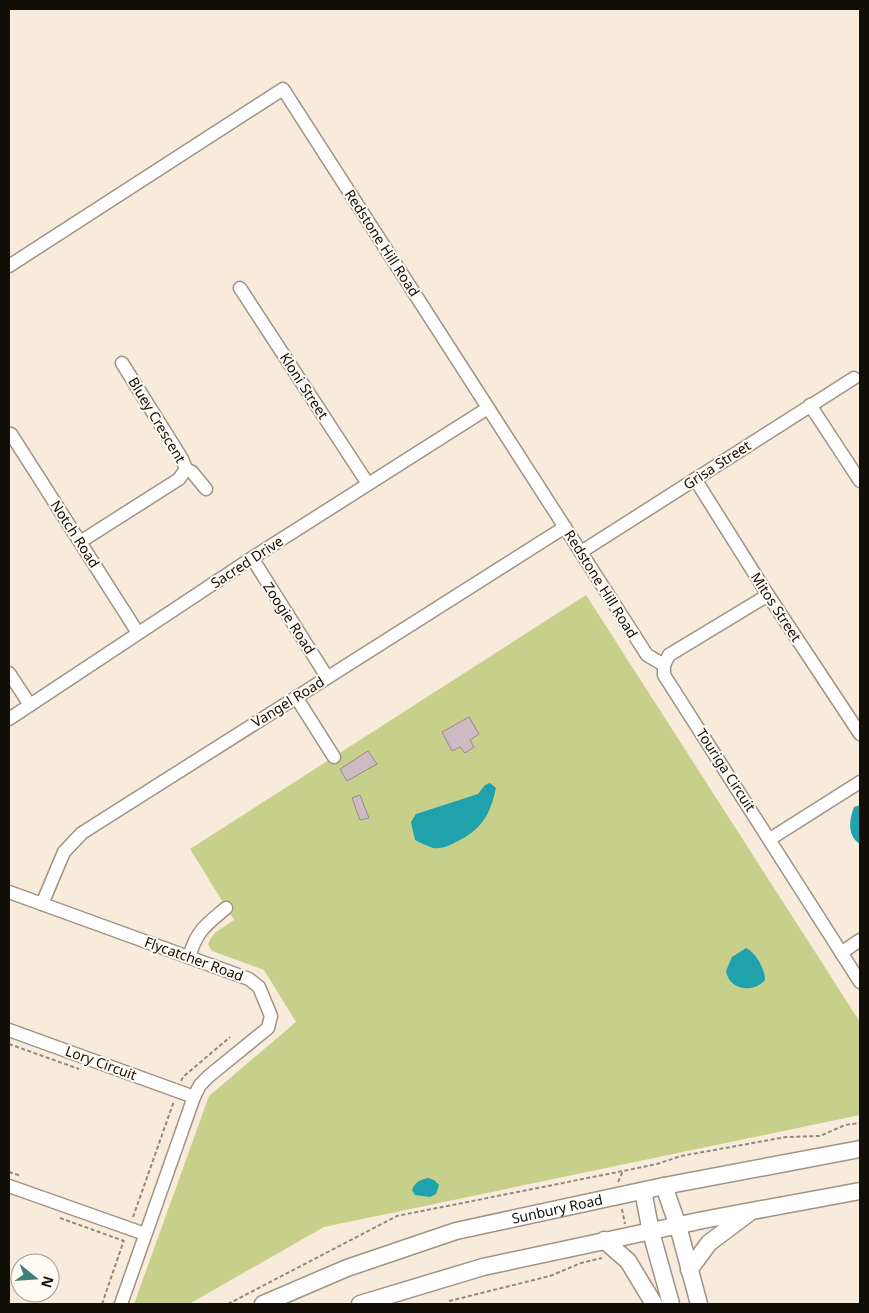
<svg xmlns="http://www.w3.org/2000/svg" width="869" height="1313" font-family="'Noto Sans',sans-serif">
	<style>
		.green { fill: #c7d08a }
		.water { fill: #1fa2ac }
		.building { fill: #cdbac3; stroke: #998790 }
		.lines { fill: none; stroke-linecap: round; stroke-linejoin: round }
		.minor-casing { stroke: #9f9384; stroke-width: 15 }
		.major-casing { stroke: #9f9384; stroke-width: 19 }
		.path { stroke: #92897d; stroke-width: 2; stroke-dasharray: 4 2.5; stroke-linecap: butt }
		.minor { stroke: #fff; stroke-width: 12 }
		.major { stroke: #fff; stroke-width: 16 }
		.labels { text-anchor: middle; stroke-width: 4; stroke-linejoin: round; paint-order: stroke }
		.street-label { font-size: 14px; fill: #120e08; stroke: #fffaf3 }
	</style>
	<rect width="100%" height="100%" fill="#f8ebdb"/>
	<polygon class="green" points="586,595 860,1022 860,1115 324,1227 189,1304 134,1304 209,1096 296,1022 264,970 212,951 208,944 211,938 216,932 234,920 190,849"/>
	<g class="water">
		<path d="M490 783 496 788C490 816 481 830 456 842 449 846 441 849 433 848 427 846 421 843 415 840L411 822 416 814 478 794 485 785Z"/>
		<path d="M860 805V844C847 836 849 820 854 807Z"/>
		<path d="M746 948C756 953 765 969 765 980 753 994 729 990 726 971L732 957Z"/>
		<path d="M428 1178 434 1180 439 1185 436 1194 430 1197 415 1195 412 1190C415 1182 420 1180 428 1178Z"/>
	</g>
	<g class="building">
		<polygon points="469,717 479,734 470,740 474,747 465,753 460,747 452,751 442,732"/>
		<polygon points="368,751 377,764 347,781 340,769"/>
		<polygon points="360,795 369,818 360,820 352,798"/>
	</g>
	<g class="lines">
		<g class="minor-casing">
			<g id="minor">
				<polyline points="9,266 283,89 647,655 664,665"/>
				<polyline points="240,288 368,484"/>
				<polyline points="810,405 860,481"/>
				<polyline points="11,434 138,633"/>
				<polyline points="186,469 192,472 206,489"/>
				<polyline points="695,479 768,595 860,734"/>
				<polyline points="80,542 179,479 186,469 182,459 122,363"/>
				<polyline points="581,552 854,378"/>
				<polyline points="252,558 327,677"/>
				<polyline points="768,595 669,655 664,665 664,675 860,982"/>
				<polyline points="9,673 30,705"/>
				<polyline points="296,697 334,757"/>
				<polyline points="9,719 252,558 488,408"/>
				<polyline points="770,839 860,782"/>
				<polyline points="9,892 249,979 259,987 271,1016 268,1028 209,1076 200,1085 194,1097 121,1304"/>
				<polyline points="42,904 64,852 82,833 565,527"/>
				<polyline points="841,953 860,940"/>
				<path d="M189 957C197 930 206 925 226 908"/>
				<polyline points="9,1030 194,1097"/>
				<polyline points="9,1186 145,1234"/>
			</g>
		</g>
		<g class="major-casing">
			<g id="major">
				<polyline points="664,1186 678,1226 699,1304"/>
				<polyline points="643,1191 651,1232 671,1304"/>
				<polyline points="604,1240 628,1261 654,1304"/>
				<polyline points="689,1270 709,1243 749,1213"/>
				<path id="s1" d="M263 1304 347 1268 456 1231 664 1186 860 1149"/>
				<polyline points="360,1304 483,1267 703,1220 860,1191"/>
			</g>
		</g>
		<g class="path">
			<polyline points="9,1044 79,1069"/>
			<polyline points="181,1081 183,1077 230,1037"/>
			<polyline points="9,1172 21,1176"/>
			<polyline points="618,1182 623,1171"/>
			<polyline points="622,1209 625,1224"/>
			<polyline points="133,1217 174,1101"/>
			<polyline points="60,1218 124,1241"/>
			<polyline points="449,1301 550,1276 581,1263 602,1258"/>
			<polyline points="102,1304 124,1240"/>
			<polyline points="228,1304 397,1216 623,1171 657,1164 681,1156 786,1137 820,1136 845,1125 860,1123"/>
		</g>
		<use href="#minor" class="minor"/>
		<use href="#major" class="major"/>
	</g>
	<g class="labels">
		<g class="street-label">
			<text transform="translate(382 243) rotate(57)" y="5">Redstone Hill Road</text>
			<text transform="translate(304 386) rotate(57)" y="5">Kloni Street</text>
			<text transform="translate(157 420) rotate(59)" y="5">Bluey Crescent</text>
			<text transform="translate(717 465) rotate(-33)" y="5">Grisa Street</text>
			<text transform="translate(75 534) rotate(57)" y="5">Notch Road</text>
			<text transform="translate(247 562) rotate(-33)" y="5">Sacred Drive</text>
			<text transform="translate(601 584) rotate(58)" y="5">Redstone Hill Road</text>
			<text transform="translate(776 607) rotate(57)" y="5">Mitos Street</text>
			<text transform="translate(289 618) rotate(57)" y="5">Zoogie Road</text>
			<text transform="translate(288 702) rotate(-32)" y="5">Vangel Road</text>
			<text transform="translate(726 770) rotate(57)" y="5">Touriga Circuit</text>
			<text transform="translate(194 959) rotate(20)" y="5">Flycatcher Road</text>
			<text transform="translate(101 1063) rotate(20)" y="5">Lory Circuit</text>
			<text dy="5" stroke="none"><textPath href="#s1" startOffset="310">Sunbury Road</textPath></text>
		</g>
	</g>
	<rect width="869" height="1313" fill="none" stroke="#120e08" stroke-width="20"/>
	<g transform="translate(35 1278) rotate(107)"><circle r="24" fill="#fffaf3" stroke="#a09c95"/>
	<path d="M0-4L9 19L0 12L-9 19Z" fill="#3a8077"/>
	<text y="-8" font-size="14" font-weight="bold" text-anchor="middle" fill="#120e08">N</text>
	</g>
</svg>
